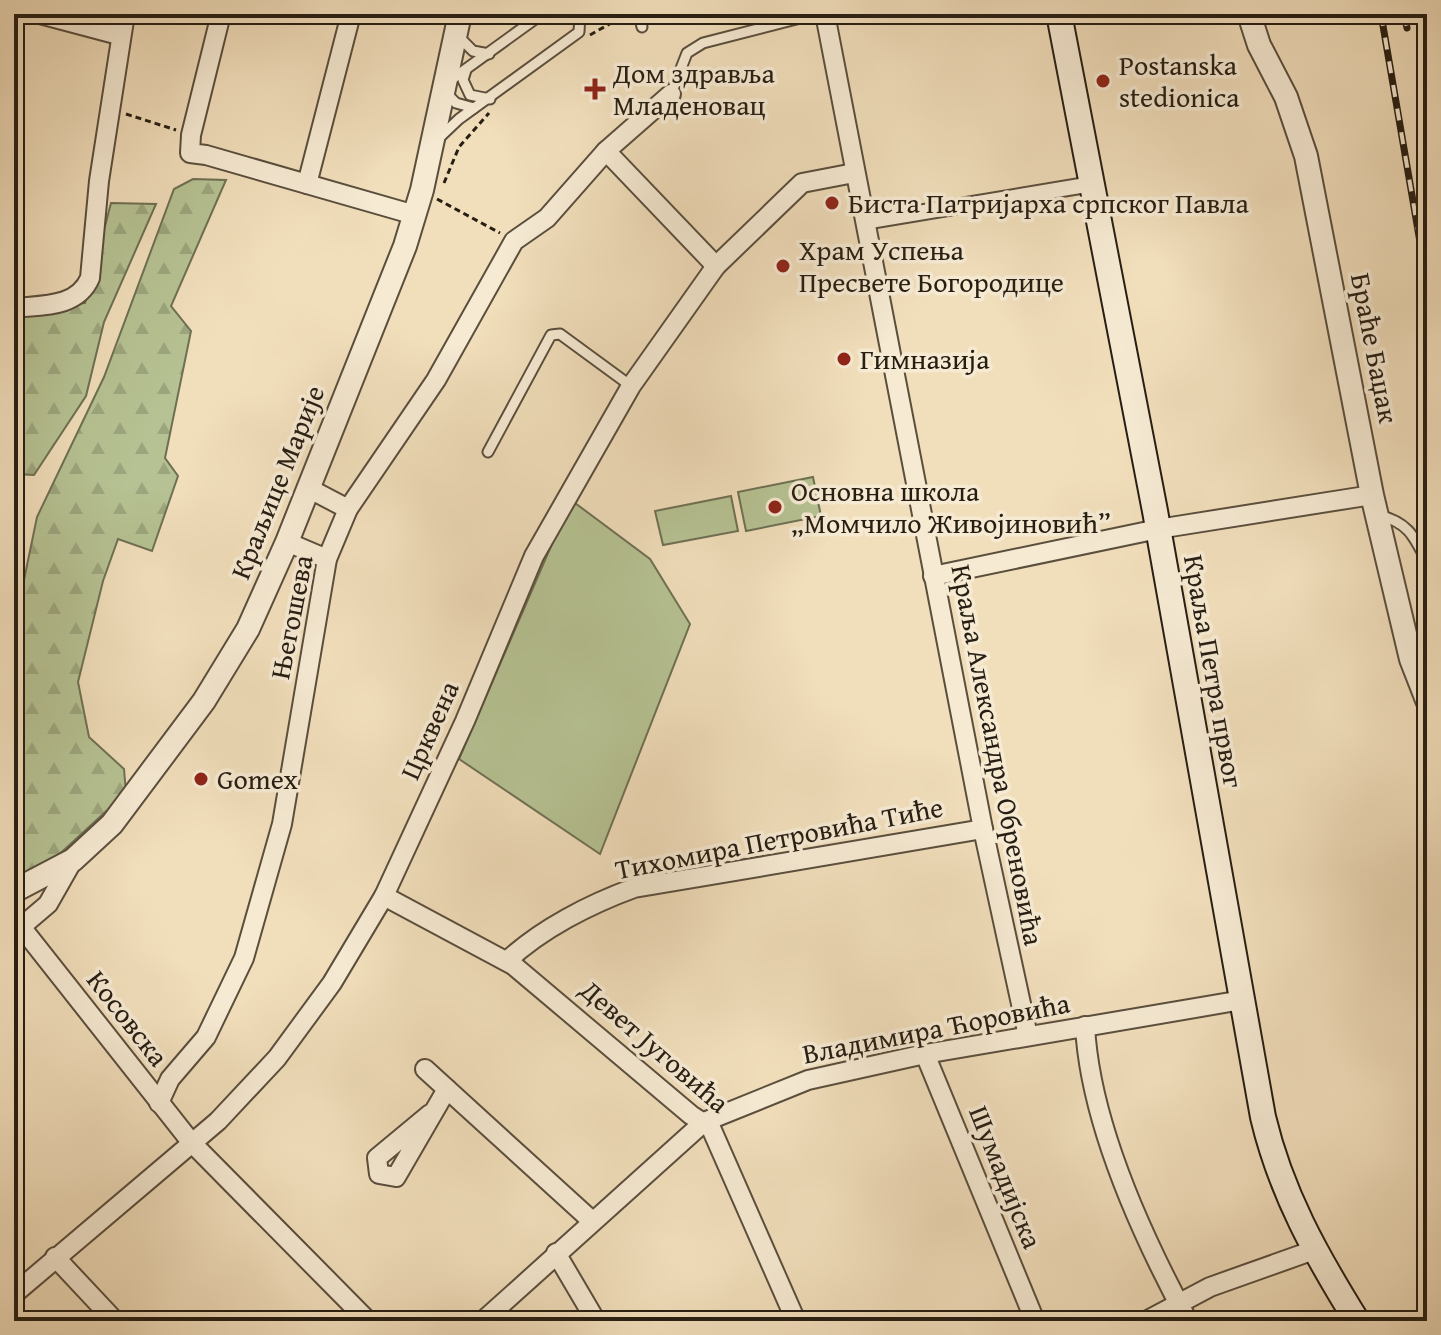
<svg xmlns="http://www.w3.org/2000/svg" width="1441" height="1335" font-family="'Gentium Book Plus',serif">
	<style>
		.grass { fill: #b6c293; stroke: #6e7053; stroke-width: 2 }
		.forest { fill: url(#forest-firs); stroke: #6e7053; stroke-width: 2 }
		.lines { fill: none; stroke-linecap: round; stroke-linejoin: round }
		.service-casing { stroke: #5a4e3d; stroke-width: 13 }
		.pedestrian-casing { stroke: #5a4e3d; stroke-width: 18 }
		.minor-casing { stroke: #5a4e3d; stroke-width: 22 }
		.tertiary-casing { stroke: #5a4e3d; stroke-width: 26 }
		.secondary-casing { stroke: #271e13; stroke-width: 28 }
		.path { stroke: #271e13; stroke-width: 3; stroke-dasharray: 6 4; stroke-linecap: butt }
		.service { stroke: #f6ead3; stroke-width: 9 }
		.pedestrian { stroke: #f6ead3; stroke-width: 14 }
		.minor { stroke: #f6ead3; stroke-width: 18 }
		.tertiary { stroke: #f6ead3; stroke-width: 22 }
		.secondary { stroke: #f6ead3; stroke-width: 24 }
		.rail-casing { stroke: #271e13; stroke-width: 7 }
		.rail { stroke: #f6ead3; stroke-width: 4; stroke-dasharray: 12; stroke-linecap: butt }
		.poi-dot { fill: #8f2418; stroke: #f6ead3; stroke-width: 3 }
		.labels { text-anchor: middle; stroke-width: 7; stroke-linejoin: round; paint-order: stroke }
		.poi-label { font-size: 28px; fill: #271e13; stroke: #f6ead3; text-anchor: start }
		.street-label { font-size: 28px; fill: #271e13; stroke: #f6ead3 }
	</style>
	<defs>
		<pattern id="forest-firs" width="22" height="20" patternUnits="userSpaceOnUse" patternTransform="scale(2)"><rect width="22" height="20" fill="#b6c293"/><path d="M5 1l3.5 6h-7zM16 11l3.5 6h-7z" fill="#9ca67e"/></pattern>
	</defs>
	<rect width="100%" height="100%" fill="#f1debb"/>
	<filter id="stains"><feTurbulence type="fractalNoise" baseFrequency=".0025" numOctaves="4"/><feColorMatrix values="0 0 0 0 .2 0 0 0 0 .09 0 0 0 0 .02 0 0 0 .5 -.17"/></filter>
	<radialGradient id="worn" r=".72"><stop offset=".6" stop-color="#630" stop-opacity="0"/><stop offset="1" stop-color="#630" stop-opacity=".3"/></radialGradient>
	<g class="grass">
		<polygon points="813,477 821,516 746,531 738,492"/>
		<polygon points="731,496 738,531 663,545 655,511"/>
		<polygon points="571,500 650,559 690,624 600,854 459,759"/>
	</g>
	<g class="forest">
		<polygon points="193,179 226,180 171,306 191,331 165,458 178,476 152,551 118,539 103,581 78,682 89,737 124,769 126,793 40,872 14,880 14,628 37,517 104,377 174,189"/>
		<polygon points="111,203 156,204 104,322 86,396 34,475 14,474 14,308 85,303"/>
	</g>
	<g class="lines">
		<g class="service-casing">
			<g id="service">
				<polyline points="639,14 642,27"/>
				<polyline points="14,18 15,14"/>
				<polyline points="459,37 473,51 489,54"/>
				<polyline points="466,70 463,80 470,95 490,99"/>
				<polyline points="448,82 542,14"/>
				<polyline points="445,92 456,103 474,108"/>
				<polyline points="671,94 687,53 703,43 816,14"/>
				<polyline points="441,136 459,119 579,32 580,14"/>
				<polyline points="14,211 17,184"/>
				<polyline points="488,452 551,335 560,334 631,386"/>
				<path d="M1378 515C1408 522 1414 536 1427 562"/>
			</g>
		</g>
		<g class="pedestrian-casing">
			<polyline id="pedestrian" points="864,222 1092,184"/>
		</g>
		<g class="minor-casing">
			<g id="minor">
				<polyline points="40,14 119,35"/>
				<polyline points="221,14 191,135 190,153 206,155 415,215"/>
				<polyline points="825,14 983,829 1028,1036"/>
				<polyline points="606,151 716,266"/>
				<polyline points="307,184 351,14"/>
				<path d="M14 308C42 305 77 308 90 278L99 181 125 14"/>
				<polyline points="308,488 348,509"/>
				<polyline points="287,542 327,559"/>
				<polyline points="933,576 1158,529 1372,495"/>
				<polyline points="384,896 513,965 691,1115 711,1128 796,1321"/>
				<polyline points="22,928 191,1142 368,1321"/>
				<polyline points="14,933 48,904 73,860"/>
				<path d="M507 961C541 929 590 904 634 888L983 829"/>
				<path d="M1085 1026C1090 1123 1142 1236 1188 1321"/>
				<polyline points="925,1054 1035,1321"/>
				<polyline points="425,1069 592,1221"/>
				<polyline points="159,1103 170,1079 206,1037 244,958 282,824 327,559 348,509 436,380 514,241 547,218 606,151 671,94"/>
				<polyline points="430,1114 377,1158 379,1174 396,1177 447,1089"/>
				<polyline points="556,1253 596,1321"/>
				<polyline points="55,1257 115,1321"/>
				<polyline points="14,1294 218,1121 277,1058 332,983 384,896 465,721 534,556 631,386 716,266 802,183 854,173"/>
				<polyline points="483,1321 704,1122 808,1080 925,1054 1242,1000"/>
				<polyline points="1146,1321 1210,1287 1314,1250"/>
			</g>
		</g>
		<g class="tertiary-casing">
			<g id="tertiary">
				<polyline points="1249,14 1259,45 1286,97 1306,156 1372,495 1411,659 1427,700"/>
				<polyline points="14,891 73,860 112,824 204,701 248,629 287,542 405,246 422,190 460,14"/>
			</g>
		</g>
		<g class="secondary-casing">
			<path id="secondary" d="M1059 14 1155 511 1263 1117C1281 1193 1316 1255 1357 1321"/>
		</g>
		<g class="path">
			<polyline points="590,35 627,14"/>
			<polyline points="126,114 176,130"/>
			<polyline points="444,183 459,147 489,113"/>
			<polyline points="437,199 500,233"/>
			<polyline points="14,509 24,510"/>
		</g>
		<use href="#service" class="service"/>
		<use href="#pedestrian" class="pedestrian"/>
		<use href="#minor" class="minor"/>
		<use href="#tertiary" class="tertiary"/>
		<use href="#secondary" class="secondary"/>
		<g class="rail-casing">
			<g id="rail">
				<polyline points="1381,14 1427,283"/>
				<polyline points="1404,14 1407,28"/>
			</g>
		</g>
		<use href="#rail" class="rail"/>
	</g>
	<g class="poi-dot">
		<circle cx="1103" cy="81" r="8"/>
		<path d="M591 77h8v8h8v8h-8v8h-8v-8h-8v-8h8z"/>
		<circle cx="832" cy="203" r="8"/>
		<circle cx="783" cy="266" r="8"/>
		<circle cx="844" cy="359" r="8"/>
		<circle cx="775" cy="507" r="8"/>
		<circle cx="201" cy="779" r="8"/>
	</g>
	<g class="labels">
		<g class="poi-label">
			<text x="1119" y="75">Postanska<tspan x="1119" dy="32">stedionica</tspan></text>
			<text x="613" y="83">Дом здравља<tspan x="613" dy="32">Младеновац</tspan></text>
			<text x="848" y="213">Биста Патријарха српског Павла</text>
			<text x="799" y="260">Храм Успења<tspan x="799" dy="32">Пресвете Богородице</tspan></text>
			<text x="860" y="369">Гимназија</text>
			<text x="791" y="501">Основна школа<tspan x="791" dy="32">„Момчило Живојиновић”</tspan></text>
			<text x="217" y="789">Gomex</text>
		</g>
		<g class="street-label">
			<text transform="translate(1375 348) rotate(79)" y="10">Браће Баџак</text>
			<text transform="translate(277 482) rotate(-68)" y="10">Краљице Марије</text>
			<text transform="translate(291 617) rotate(-79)" y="10">Његошева</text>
			<text transform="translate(1214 671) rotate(80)" y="10">Краља Петра првог</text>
			<text transform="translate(429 730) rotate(-66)" y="10">Црквена</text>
			<text transform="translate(998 755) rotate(79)" y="10">Краља Александра Обреновића</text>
			<text transform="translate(779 838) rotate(-11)" y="10">Тихомира Петровића Тиће</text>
			<text transform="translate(128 1018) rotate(52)" y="10">Косовска</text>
			<text transform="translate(936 1028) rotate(-11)" y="10">Владимира Ћоровића</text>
			<text transform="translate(655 1046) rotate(41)" y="10">Девет Југовића</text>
			<text transform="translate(1006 1177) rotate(68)" y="10">Шумадијска</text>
		</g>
	</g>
	<rect width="1441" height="1335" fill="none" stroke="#f1debb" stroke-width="48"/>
	<rect x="16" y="16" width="1409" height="1303" fill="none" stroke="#271e13" stroke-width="4"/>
	<rect x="24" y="24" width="1393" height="1287" fill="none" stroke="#271e13" stroke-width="2"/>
	<rect width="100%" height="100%" filter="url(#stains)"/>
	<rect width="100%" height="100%" fill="url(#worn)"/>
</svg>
